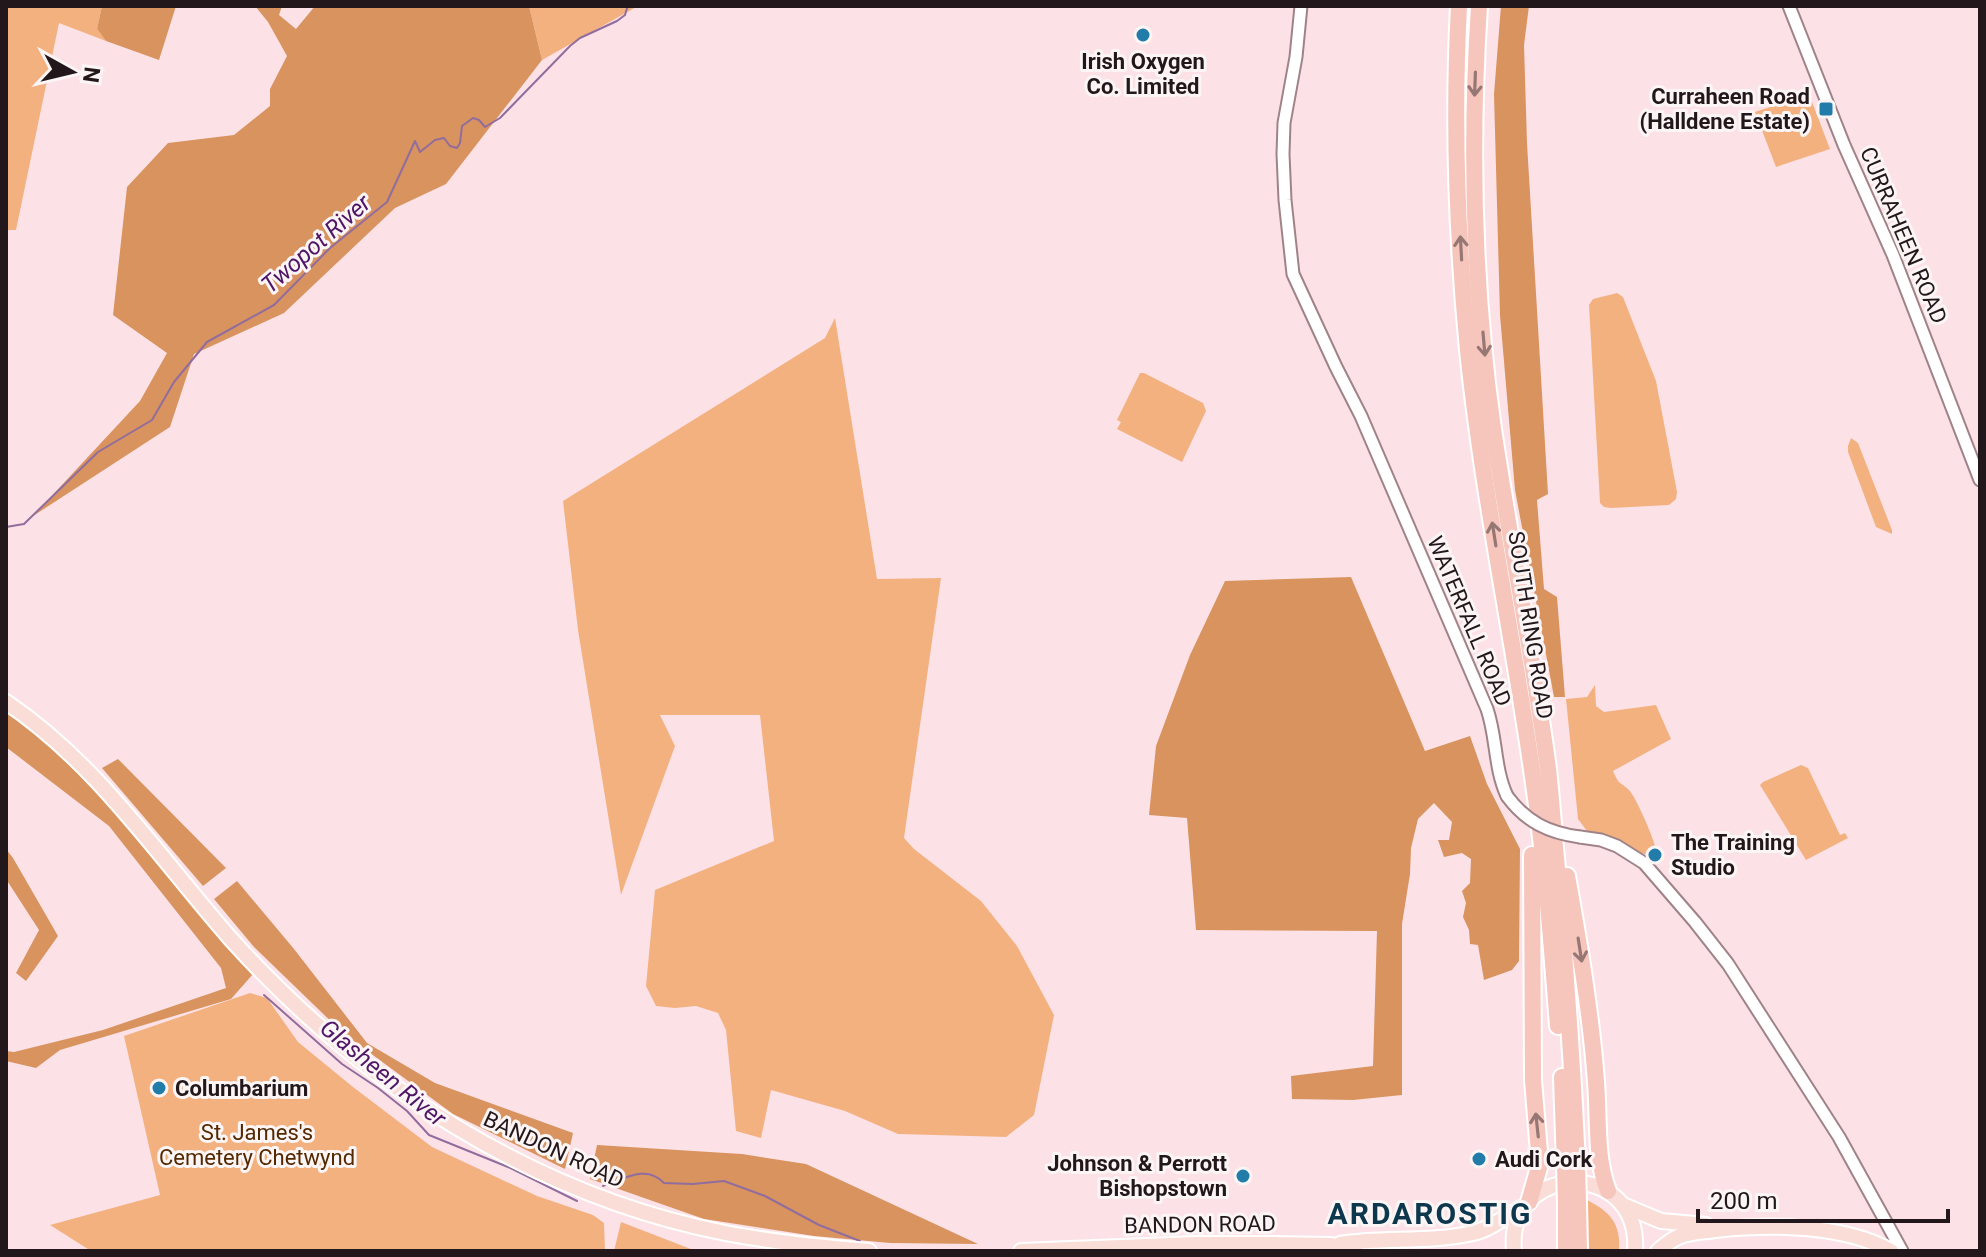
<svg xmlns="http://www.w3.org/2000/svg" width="1986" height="1257" font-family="Roboto,sans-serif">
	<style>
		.green { fill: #f4b180 }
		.forest { fill: #d9935f }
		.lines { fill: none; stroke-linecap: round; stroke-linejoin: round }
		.stream { stroke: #916d9e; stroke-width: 2 }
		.minor-casing { stroke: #9f8388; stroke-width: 15 }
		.major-casing { stroke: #fff; stroke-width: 18 }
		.highway-casing { stroke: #fff; stroke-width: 20 }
		.minor { stroke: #fff; stroke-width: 11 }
		.major { stroke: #faddd7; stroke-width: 14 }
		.highway { stroke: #f6c6bd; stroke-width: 16 }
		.minor-bridge-casing { stroke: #9f8388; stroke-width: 15; stroke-linecap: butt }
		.highway-bridge-casing { stroke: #fff; stroke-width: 20; stroke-linecap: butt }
		.minor-bridge { stroke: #fff; stroke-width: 11 }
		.highway-bridge { stroke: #f6c6bd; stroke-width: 16 }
		.oneway { stroke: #977774 }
		.poi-dot { fill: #227caa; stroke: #fcf5f6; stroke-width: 3 }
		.labels { text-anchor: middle; stroke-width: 6; stroke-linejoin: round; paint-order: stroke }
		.poi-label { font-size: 22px; font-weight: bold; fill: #22171a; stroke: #fcf5f6; text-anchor: start }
		.street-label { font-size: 22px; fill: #22171a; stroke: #fcf5f6 }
		.park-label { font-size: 22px; fill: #542800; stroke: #fcf5f6 }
		.water-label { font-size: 24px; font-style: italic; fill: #4f1567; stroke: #fcf5f6 }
		.district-label { font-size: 30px; font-weight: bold; letter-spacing: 2px; fill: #0c374d; stroke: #fcf5f6 }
	</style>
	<rect width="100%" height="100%" fill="#fce2e7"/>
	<g class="green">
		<polygon points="6,6 102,6 97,29 106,41 59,23 16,230 6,230"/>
		<polygon points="529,6 638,6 542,60"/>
		<polygon points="1809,94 1830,149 1776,167 1755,112"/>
		<polygon points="1617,293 1623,297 1656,381 1677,492 1676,499 1669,505 1611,508 1604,507 1600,503 1589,305 1593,299"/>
		<polygon points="835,318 877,579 941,578 904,838 914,849 981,901 1017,946 1054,1015 1034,1115 1006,1137 898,1134 845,1111 771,1090 761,1138 736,1131 726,1030 718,1013 696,1006 675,1008 656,1006 646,986 655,890 774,841 760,715 660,715 675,746 621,895 578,630 563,501 825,338"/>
		<polygon points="1140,373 1144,373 1203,403 1206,411 1182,462 1117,429 1121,422 1117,420"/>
		<polygon points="1851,438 1858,443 1892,530 1892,534 1876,527 1848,452 1848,446"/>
		<path d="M1595 685 1596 706 1604 712 1656 705 1671 739 1613 771C1620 787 1619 780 1629 790 1636 797 1655 841 1656 850L1651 855C1640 855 1631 846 1620 841 1609 836 1599 833 1587 831L1578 819 1566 699 1587 697Z"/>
		<polygon points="1801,765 1808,768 1840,835 1845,833 1848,838 1806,860 1760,785 1763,782"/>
		<polygon points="250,993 267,998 298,1042 353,1087 432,1147 537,1196 593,1215 604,1223 605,1251 91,1251 50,1225 160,1195 124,1036"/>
		<path d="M1587 1200C1610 1212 1621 1223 1619 1251H1588Z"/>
		<polygon points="621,1222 696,1251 614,1251"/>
	</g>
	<g class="forest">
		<polygon points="102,6 176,6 159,60 106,41 97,29"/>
		<polygon points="255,6 282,6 279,15 296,29 315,6 529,6 542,60 446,184 395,208 284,313 194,354 170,427 33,516 140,401 167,353 113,315 127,187 168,143 234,135 270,106 270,89 287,56 268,22"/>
		<polygon points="1501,6 1529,6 1524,45 1527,143 1548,494 1537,500 1544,589 1557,597 1565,697 1554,697 1515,490 1500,315 1494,94"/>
		<polygon points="1351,577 1425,751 1470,736 1487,784 1520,849 1519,961 1512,970 1484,980 1478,945 1470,944 1469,930 1463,917 1466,903 1462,891 1470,883 1471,859 1462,853 1444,857 1438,840 1449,840 1452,822 1434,803 1418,819 1411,848 1410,874 1402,924 1402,1095 1353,1100 1292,1099 1291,1076 1373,1066 1377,931 1196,930 1187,818 1149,815 1156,746 1190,655 1225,581"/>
		<polygon points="6,710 78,768 253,974 231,999 60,1050 36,1068 6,1061 6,1051 14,1052 103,1030 226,988 221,968 109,826 6,747"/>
		<polygon points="118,759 226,868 203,886 102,768"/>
		<polygon points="6,849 13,858 58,936 26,981 16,973 39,930 6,879"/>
		<polygon points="237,881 294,949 367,1043 435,1083 573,1133 565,1169 453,1114 343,1033 254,947 214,899"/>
		<polygon points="597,1145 742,1154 806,1164 978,1244 890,1243 814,1236 704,1219 590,1179"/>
	</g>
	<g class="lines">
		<g class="stream">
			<polyline points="6,527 24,524 98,452 152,420 174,382 207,342 274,305 330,248 387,202 415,141 420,152 435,140 444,138 450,146 457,148 460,143 462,126 473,118 479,120 485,127 500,118 570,46 580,38 617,21 625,15 627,8 630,6"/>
			<polyline points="264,995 342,1064 378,1088 407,1111 429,1135 508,1167 577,1201"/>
			<path d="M603 1186C624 1179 646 1164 664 1183L693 1184 724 1181 765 1196 819 1225 860 1241"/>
		</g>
		<g class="minor-casing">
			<g id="minor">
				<path d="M1301 6 1296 57 1284 123 1283 154 1285 200 1293 274 1336 367 1361 416 1487 709C1497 738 1494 768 1507 796"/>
				<polyline points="1789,6 1844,145 1893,255 1980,480"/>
				<polyline points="1580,837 1601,840 1617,846 1644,863 1695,922 1728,964 1839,1137 1902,1251"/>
			</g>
		</g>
		<g class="major-casing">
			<g id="major">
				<path d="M6 702C98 764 158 856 230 938 360 1083 532 1195 725 1233 772 1242 820 1247 869 1251"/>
				<polyline points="1623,1205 1661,1221 1706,1225"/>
				<path d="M1340 1244C1383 1237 1429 1243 1473 1233 1491 1229 1507 1215 1523 1207"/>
				<polyline points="1021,1251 1196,1244 1272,1244 1331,1245 1355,1251"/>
				<path d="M1514 1251C1505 1162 1641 1158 1635 1251"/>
				<path d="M1658 1251C1665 1245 1671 1240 1678 1237 1690 1232 1703 1232 1715 1230 1768 1224 1843 1224 1891 1251"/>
			</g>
		</g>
		<g class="highway-casing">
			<g id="highway">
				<path d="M1459 6C1453 120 1457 236 1468 350 1483 498 1515 644 1535 791 1546 869 1552 948 1558 1026"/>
				<path d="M1479 6C1470 146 1473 289 1493 429 1510 542 1533 655 1548 769 1552 805 1554 842 1558 878 1566 974 1573 1071 1577 1167"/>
				<path d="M1567 876C1579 944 1591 1013 1596 1082 1599 1118 1595 1157 1608 1191"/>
				<polyline points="1562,1077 1565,1166"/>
				<polyline points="1529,1202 1540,1164 1533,1080 1532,855"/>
				<polyline points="1578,1202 1579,1251"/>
				<polyline points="1566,1203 1566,1251"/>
			</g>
		</g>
		<use href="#minor" class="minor"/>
		<use href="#major" class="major"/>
		<use href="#highway" class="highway"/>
		<g class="minor-bridge-casing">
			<path id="minor-bridge" d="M1507 796C1526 822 1549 833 1580 837"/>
		</g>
		<g class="highway-bridge-casing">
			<g id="highway-bridge">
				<polyline points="1565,1166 1566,1203"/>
				<polyline points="1577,1167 1578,1202"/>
			</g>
		</g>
		<use href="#minor-bridge" class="minor-bridge"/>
		<use href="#highway-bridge" class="highway-bridge"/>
	</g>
	<defs><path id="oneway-shaft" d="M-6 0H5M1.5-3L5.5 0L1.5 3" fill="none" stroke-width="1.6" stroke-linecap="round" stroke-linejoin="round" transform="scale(2)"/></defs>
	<g class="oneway">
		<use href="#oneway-shaft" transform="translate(1475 84) rotate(92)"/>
		<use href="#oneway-shaft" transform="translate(1461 248) rotate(-93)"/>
		<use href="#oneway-shaft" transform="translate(1484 344) rotate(85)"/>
		<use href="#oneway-shaft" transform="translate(1494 534) rotate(-99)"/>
		<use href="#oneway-shaft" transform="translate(1580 950) rotate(81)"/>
		<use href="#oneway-shaft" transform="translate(1537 1125) rotate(-96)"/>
	</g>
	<g class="poi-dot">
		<circle cx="1143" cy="35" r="8"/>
		<rect x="1818" y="101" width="16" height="16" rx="4"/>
		<circle cx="1655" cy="855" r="8"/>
		<circle cx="159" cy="1088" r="8"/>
		<circle cx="1479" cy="1159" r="8"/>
		<circle cx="1243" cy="1176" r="8"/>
	</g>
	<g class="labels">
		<g class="poi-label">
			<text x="1143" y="69" text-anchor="middle">Irish Oxygen<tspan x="1143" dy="25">Co. Limited</tspan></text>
			<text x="1810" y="104" text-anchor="end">Curraheen Road<tspan x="1810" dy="25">(Halldene Estate)</tspan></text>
			<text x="1671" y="850">The Training<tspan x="1671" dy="25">Studio</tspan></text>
			<text x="175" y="1096">Columbarium</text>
			<text x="1495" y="1167">Audi Cork</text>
			<text x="1227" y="1171" text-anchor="end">Johnson &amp; Perrott<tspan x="1227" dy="25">Bishopstown</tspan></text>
		</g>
		<g class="street-label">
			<text transform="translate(1904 235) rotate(67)" y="8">CURRAHEEN ROAD</text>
			<text transform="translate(1470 621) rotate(67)" y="8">WATERFALL ROAD</text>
			<text transform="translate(1531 625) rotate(81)" y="8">SOUTH RING ROAD</text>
			<text transform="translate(554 1149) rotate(25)" y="8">BANDON ROAD</text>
			<text transform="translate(1200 1224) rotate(-1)" y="8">BANDON ROAD</text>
		</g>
		<g class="park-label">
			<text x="257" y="1140">St. James's<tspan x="257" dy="25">Cemetery Chetwynd</tspan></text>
		</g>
		<g class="water-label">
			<text transform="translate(316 244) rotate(-41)" y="8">Twopot River</text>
			<text transform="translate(383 1073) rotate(39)" y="8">Glasheen River</text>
		</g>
		<g class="district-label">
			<text x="1430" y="1224">ARDAROSTIG</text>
		</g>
	</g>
	<rect width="1986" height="1257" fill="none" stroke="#22171a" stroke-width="16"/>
	<g transform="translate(72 72) rotate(98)" stroke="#fcf5f6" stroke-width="6" paint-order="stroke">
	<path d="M0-6L14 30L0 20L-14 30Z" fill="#22171a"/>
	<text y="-12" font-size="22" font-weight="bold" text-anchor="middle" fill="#22171a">N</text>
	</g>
	<path d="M1698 1209v12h250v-12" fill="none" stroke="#22171a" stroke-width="4"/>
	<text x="1710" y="1209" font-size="24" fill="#22171a" stroke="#fcf5f6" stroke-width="6" paint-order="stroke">200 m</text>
</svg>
